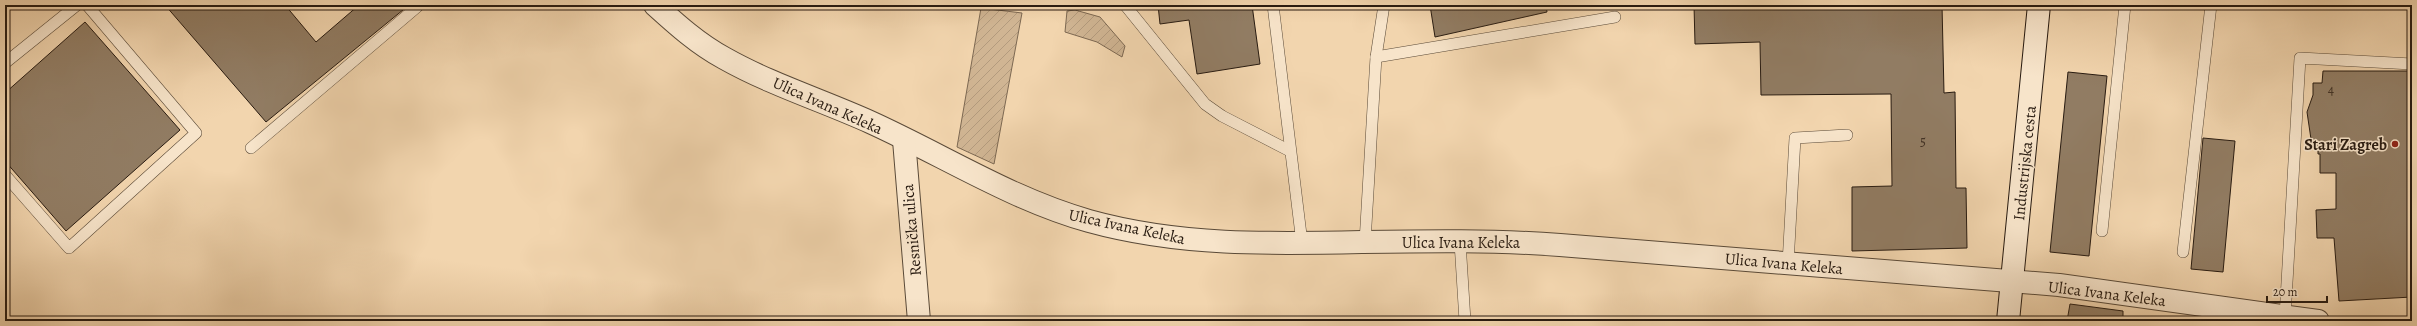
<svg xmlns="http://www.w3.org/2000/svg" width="2417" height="326" font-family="Alegreya,serif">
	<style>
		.garden { fill: url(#garden-furrows); stroke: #7c6852 }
		.building { fill: #917c63; stroke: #281b11 }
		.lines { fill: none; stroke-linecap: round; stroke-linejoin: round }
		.lane-casing { stroke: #5a4a38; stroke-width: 12 }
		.street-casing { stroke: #5a4a38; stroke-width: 24 }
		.secondary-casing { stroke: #281b11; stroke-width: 24 }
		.lane { stroke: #f7e4ca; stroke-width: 11 }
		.street { stroke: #f7e4ca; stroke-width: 22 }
		.secondary { stroke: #f7e4ca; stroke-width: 22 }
		.poi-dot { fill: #8f2418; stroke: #f7e4ca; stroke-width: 1.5 }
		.labels { text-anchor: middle; stroke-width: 3; stroke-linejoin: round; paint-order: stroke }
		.number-label { font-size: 14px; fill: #423326 }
		.street-label { font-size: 16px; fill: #281b11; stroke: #f7e4ca }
		.poi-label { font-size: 16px; font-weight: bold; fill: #281b11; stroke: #f7e4ca; text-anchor: end }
	</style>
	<defs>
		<pattern id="garden-furrows" width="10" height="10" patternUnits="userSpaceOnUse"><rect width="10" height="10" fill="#d0b593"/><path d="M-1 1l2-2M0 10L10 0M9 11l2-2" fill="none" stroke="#b39b7e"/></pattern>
	</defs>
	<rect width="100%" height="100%" fill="#f2d5ae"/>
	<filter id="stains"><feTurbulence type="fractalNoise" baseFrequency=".005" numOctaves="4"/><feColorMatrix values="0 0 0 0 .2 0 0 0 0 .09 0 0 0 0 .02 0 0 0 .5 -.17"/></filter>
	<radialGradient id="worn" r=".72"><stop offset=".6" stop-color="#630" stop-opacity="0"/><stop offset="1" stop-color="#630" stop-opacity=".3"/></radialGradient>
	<g class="garden">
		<polygon points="981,8 1022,13 994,164 957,147"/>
		<polygon points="1075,10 1100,17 1125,46 1122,57 1097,42 1065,32 1067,11"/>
	</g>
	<g class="building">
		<polygon points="165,5 285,5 316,42 359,5 409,5 266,122"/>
		<polygon points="1158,5 1252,5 1260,64 1197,74 1189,20 1160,24"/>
		<polygon points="1430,5 1546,5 1547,12 1435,37"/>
		<polygon points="1694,5 1942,5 1944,93 1955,92 1956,188 1966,188 1967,248 1852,251 1852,187 1892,186 1891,94 1761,95 1760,42 1695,44"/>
		<polygon points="85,22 180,130 66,231 5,161 5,93"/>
		<polygon points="2323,71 2412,71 2412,297 2339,301 2334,238 2317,238 2316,210 2336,209 2336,173 2320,173 2320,154 2318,154 2318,146 2312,146 2307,112 2313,95 2313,83 2322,83"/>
		<polygon points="2068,72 2107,76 2089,256 2050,252"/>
		<polygon points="2203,138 2235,141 2223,272 2191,269"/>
		<polygon points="2070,304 2123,311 2123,321 2067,321"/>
	</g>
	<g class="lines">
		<g class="lane-casing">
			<g id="lane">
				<polyline points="1125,5 1205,104 1222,116 1290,151"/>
				<polyline points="1273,5 1302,243"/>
				<polyline points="1376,57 1615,17"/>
				<polyline points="5,63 77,5"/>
				<polyline points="251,148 417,7 417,5"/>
				<polyline points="5,175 69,248 196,133 87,5"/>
				<polyline points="2102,231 2125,5"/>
				<polyline points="1365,242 1376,57 1384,5"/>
				<polyline points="1460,242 1465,321"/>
				<polyline points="2183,252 2211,5"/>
				<polyline points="1788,264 1795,138 1847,135"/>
				<polyline points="2285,317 2300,58 2412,64"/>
			</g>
		</g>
		<g class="street-casing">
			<g id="street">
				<path d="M655 5C676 24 698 44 724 58 770 84 821 100 870 122 943 155 1011 199 1089 221 1179 246 1270 244 1362 242 1428 241 1494 240 1560 245L2059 285 2318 321"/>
				<polyline points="904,140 919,321"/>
			</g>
		</g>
		<g class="secondary-casing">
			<polyline id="secondary" points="2008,321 2039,5"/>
		</g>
		<use href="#lane" class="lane"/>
		<use href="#street" class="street"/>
		<use href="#secondary" class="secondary"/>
	</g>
	<circle class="poi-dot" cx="2395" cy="144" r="4"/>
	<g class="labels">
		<g class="number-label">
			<text x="2331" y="94">4</text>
			<text x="1923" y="146">5</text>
		</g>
		<g class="street-label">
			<text transform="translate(828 105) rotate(24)" y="6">Ulica Ivana Keleka</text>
			<text transform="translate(2024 163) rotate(-84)" y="6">Industrijska cesta</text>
			<text transform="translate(1127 226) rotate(12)" y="6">Ulica Ivana Keleka</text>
			<text transform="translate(911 230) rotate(-95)" y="6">Resnička ulica</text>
			<text x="1461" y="248">Ulica Ivana Keleka</text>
			<text transform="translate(1784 263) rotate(5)" y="6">Ulica Ivana Keleka</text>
			<text transform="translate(2107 293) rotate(7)" y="6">Ulica Ivana Keleka</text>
		</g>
		<g class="poi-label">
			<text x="2387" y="150">Stari Zagreb</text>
		</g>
	</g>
	<rect width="2417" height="326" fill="none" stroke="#f2d5ae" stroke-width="20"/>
	<rect x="6" y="6" width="2405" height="314" fill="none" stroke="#281b11" stroke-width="2"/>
	<rect x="10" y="10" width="2397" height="306" fill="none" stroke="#281b11"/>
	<path d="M2267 296v6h60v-6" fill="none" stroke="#281b11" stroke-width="2"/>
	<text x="2273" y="296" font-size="12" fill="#281b11" stroke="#f7e4ca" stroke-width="3" paint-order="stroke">20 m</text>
	<rect width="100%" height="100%" filter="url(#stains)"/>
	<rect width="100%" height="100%" fill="url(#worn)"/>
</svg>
